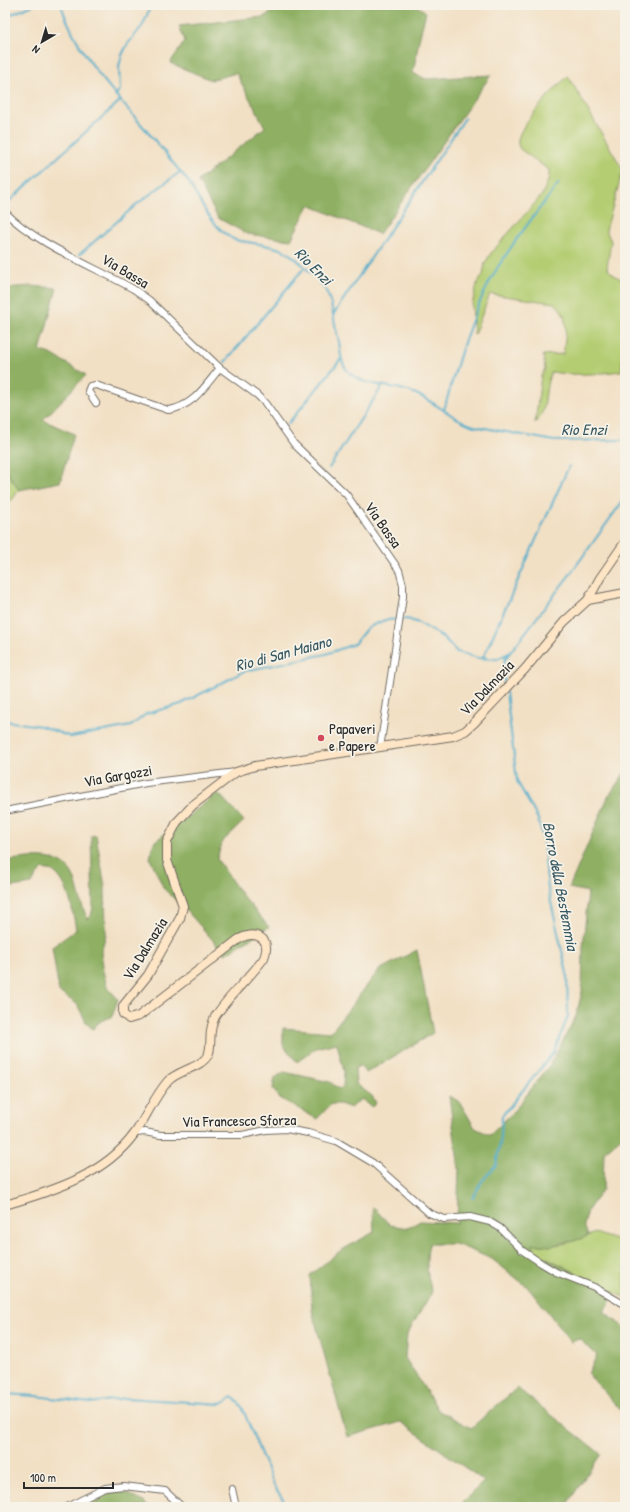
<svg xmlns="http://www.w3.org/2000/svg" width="630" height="1512" font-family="'Patrick Hand',sans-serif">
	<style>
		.green { fill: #b4cd72; stroke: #707c4e }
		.forest { fill: #8fb064; stroke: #5d6e48 }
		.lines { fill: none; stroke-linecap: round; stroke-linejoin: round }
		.stream { stroke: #4caccb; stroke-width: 2 }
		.street-casing { stroke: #716a61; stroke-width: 8 }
		.secondary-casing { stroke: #716a61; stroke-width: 10 }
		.street { stroke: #fff; stroke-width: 6 }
		.secondary { stroke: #fde5c5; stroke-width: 8 }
		.poi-dot { fill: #d1495b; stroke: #f7f3e8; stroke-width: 1.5 }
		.labels { text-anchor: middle; stroke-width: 3.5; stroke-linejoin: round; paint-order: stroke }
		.street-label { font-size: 15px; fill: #2b2b2b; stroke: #f7f3e8 }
		.poi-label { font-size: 15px; fill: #2b2b2b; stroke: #f7f3e8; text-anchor: start }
		.water-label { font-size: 16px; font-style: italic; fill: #375863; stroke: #f7f3e8 }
	</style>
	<rect width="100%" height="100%" fill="#f7f3e8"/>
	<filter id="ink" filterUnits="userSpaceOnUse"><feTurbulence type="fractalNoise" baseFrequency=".025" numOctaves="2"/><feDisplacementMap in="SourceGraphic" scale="8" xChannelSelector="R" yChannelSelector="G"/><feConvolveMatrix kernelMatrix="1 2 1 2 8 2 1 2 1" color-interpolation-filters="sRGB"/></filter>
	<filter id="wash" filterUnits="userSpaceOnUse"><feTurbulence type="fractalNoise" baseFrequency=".012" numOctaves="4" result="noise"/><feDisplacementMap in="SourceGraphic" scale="16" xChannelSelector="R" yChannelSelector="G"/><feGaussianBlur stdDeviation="0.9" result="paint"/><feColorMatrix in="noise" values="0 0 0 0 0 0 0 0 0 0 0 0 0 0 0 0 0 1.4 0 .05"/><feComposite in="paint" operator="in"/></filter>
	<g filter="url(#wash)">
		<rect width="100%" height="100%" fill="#f2e0c5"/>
		<g class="green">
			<path d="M568 76 623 170 606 230 611 241 607 268 615 276 625 281V333L621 371C598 374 574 376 552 372 542 387 550 409 535 423L541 376 545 369 543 355 563 354C565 336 571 315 554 303L490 294 474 335 472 305 477 284 483 275 485 263 491 253 542 195 549 178V170L520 149C519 147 517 143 518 140 520 124 556 87 568 76Z"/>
			<polygon points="5,469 19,490 12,500 5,503"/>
			<path d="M595 1233 625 1243V1298L534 1251 533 1244C558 1248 573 1242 595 1233Z"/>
		</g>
		<g class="forest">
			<polygon points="280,5 416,5 426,12 419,40 413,73 426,79 491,75 379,234 309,205 291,240 247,234 218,218 198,181 265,127 236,73 211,80 170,63 185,41 179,26 263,17 280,8"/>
			<polygon points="32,286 57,288 40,351 51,354 86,375 43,420 74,434 60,482 19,490 5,469 5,288"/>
			<path d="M625 772V1134L604 1152 603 1189 588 1210 584 1225 588 1236 574 1241 549 1246 533 1244 534 1252 615 1293 604 1312 625 1328V1413L624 1414 588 1374 597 1355 579 1339 571 1342 530 1289 492 1259 456 1244H429C425 1262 427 1275 432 1292L407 1334 405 1358 439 1411 471 1428 517 1388 601 1454 565 1507H458L484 1481 401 1422 347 1437 312 1310 310 1275 340 1251 374 1232 373 1207 390 1225 408 1228 420 1221 457 1223 459 1169 449 1096 459 1101 475 1128 490 1135 513 1112 550 1065 576 1016 582 992 583 947 588 892 569 888 608 797Z"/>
			<polygon points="218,793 244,821 222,842 217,859 241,894 269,927 225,954 187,911 164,889 150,858 154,842"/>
			<path d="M96 835 105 887 106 934 101 952 102 967 107 987 118 999 112 1017C103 1019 98 1022 93 1029L87 1024 77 1004 59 992 52 947 76 930C73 913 69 884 55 873 53 870 47 870 43 869L36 876 32 884 5 888V861C26 858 61 851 73 875 79 889 80 905 88 919L91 916 93 907 91 836Z"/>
			<polygon points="417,950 433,1033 366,1073 360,1066 355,1068 356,1084 372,1096 376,1103 372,1107 361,1099 351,1108 340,1104 331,1104 317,1119 278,1097 273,1088 275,1078 284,1072 330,1082 339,1089 343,1087 344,1072 337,1043 316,1048 297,1062 283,1045 283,1028 331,1032 379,970"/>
			<path d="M122 1491 144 1502 148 1507H86C94 1496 109 1493 122 1491Z"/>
		</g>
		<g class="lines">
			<g class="stream">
				<path d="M61 5C83 70 133 110 173 163 179 170 185 177 190 184 202 205 213 229 235 240 250 243 266 244 280 249 293 253 323 283 328 295 333 308 334 323 338 337 341 347 339 360 346 369 361 388 390 384 411 392 434 400 451 419 474 426L554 441 625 440"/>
				<polyline points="5,17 33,5"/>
				<polyline points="115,95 120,90 119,66 122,55 127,45 143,25 151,5"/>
				<polyline points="5,205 120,101"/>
				<polyline points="79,255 137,204 180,172"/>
				<polyline points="333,315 465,118"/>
				<polyline points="225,362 304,268"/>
				<path d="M444 410C457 363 472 309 498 267 516 238 538 211 559 183"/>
				<polyline points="287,425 341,359"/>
				<polyline points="329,468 383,385"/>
				<polyline points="483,658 569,466"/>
				<polyline points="505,686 503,672 505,659 568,577 625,498"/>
				<polyline points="5,721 41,726 71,737 131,726 146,714 181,704 245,671 326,654 354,644 367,628 385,620 407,619 419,623 444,638 457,652 478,658 497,659 509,653"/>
				<polyline points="473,1198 482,1181 496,1165 501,1137 502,1116 554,1052 568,1016 567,973 548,889 543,838 538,819 517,781 506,692"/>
				<polyline points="5,1394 36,1396 90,1403 126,1398 222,1404 233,1397 242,1407 273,1484 288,1507"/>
			</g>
		</g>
	</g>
	<g filter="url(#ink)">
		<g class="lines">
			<g class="street-casing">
				<g id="street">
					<path d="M5 212C36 244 95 267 135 290L149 300 220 368 257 395 265 403 294 444 346 494 399 570 403 585V597L380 748"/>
					<path d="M96 403 88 391 90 386 96 385 168 410C193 407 205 386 220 368"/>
					<polyline points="5,811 146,783 236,772"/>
					<polyline points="136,1133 145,1132 160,1135 242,1135 266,1130 286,1129 308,1133 336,1141 373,1163 429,1213 444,1219 470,1217 490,1222 500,1228 523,1251 541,1263 556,1272 594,1287 625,1305"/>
					<polyline points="232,1489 236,1507"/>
					<polyline points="67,1507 105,1488 124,1486 165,1491 182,1507"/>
				</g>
			</g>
			<g class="secondary-casing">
				<g id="secondary">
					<polyline points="588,600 600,578 625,542"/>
					<path d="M5 1205C53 1191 105 1175 135 1133 147 1116 154 1097 168 1081 178 1070 201 1068 208 1055 213 1046 207 1032 215 1017 228 996 250 978 264 958 272 938 256 930 239 939L139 1016 129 1019 123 1014V1006L148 975 180 918 183 906 167 860V842L177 822 193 805 236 772 255 766 453 736 465 731 474 723 525 669 564 622 588 600 625 593"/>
				</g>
			</g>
			<use href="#street" class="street"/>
			<use href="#secondary" class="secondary"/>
		</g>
	</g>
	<circle class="poi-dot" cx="321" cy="738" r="4"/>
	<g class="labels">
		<g class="street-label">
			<text transform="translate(125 271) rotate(31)" y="5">Via Bassa</text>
			<text transform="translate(383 525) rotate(55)" y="5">Via Bassa</text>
			<text transform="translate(487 688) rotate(-46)" y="5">Via Dalmazia</text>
			<text transform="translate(118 776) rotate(-10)" y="5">Via Gargozzi</text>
			<text transform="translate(145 949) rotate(-58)" y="5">Via Dalmazia</text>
			<text transform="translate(239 1121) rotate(-1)" y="5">Via Francesco Sforza</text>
		</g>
		<g class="poi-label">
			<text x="329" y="734">Papaveri<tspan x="329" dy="17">e Papere</tspan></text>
		</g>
		<g class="water-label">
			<text transform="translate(314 266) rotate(45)" y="6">Rio Enzi</text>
			<text x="584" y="435">Rio Enzi</text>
			<text transform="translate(283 653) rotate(-15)" y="6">Rio di San Maiano</text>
			<text transform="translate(561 886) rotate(79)" y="6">Borro della Bestemmia</text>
		</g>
	</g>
	<rect width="630" height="1512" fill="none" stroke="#f7f3e8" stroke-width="20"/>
	<g transform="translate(42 42) rotate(218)" stroke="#f7f3e8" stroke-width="3" paint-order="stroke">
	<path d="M0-3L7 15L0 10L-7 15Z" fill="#2b2b2b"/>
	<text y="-6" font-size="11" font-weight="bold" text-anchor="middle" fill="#2b2b2b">N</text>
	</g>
	<path d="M24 1482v6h89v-6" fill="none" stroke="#2b2b2b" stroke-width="2"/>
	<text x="30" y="1482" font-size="12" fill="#2b2b2b" stroke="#f7f3e8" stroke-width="3" paint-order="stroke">100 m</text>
</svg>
